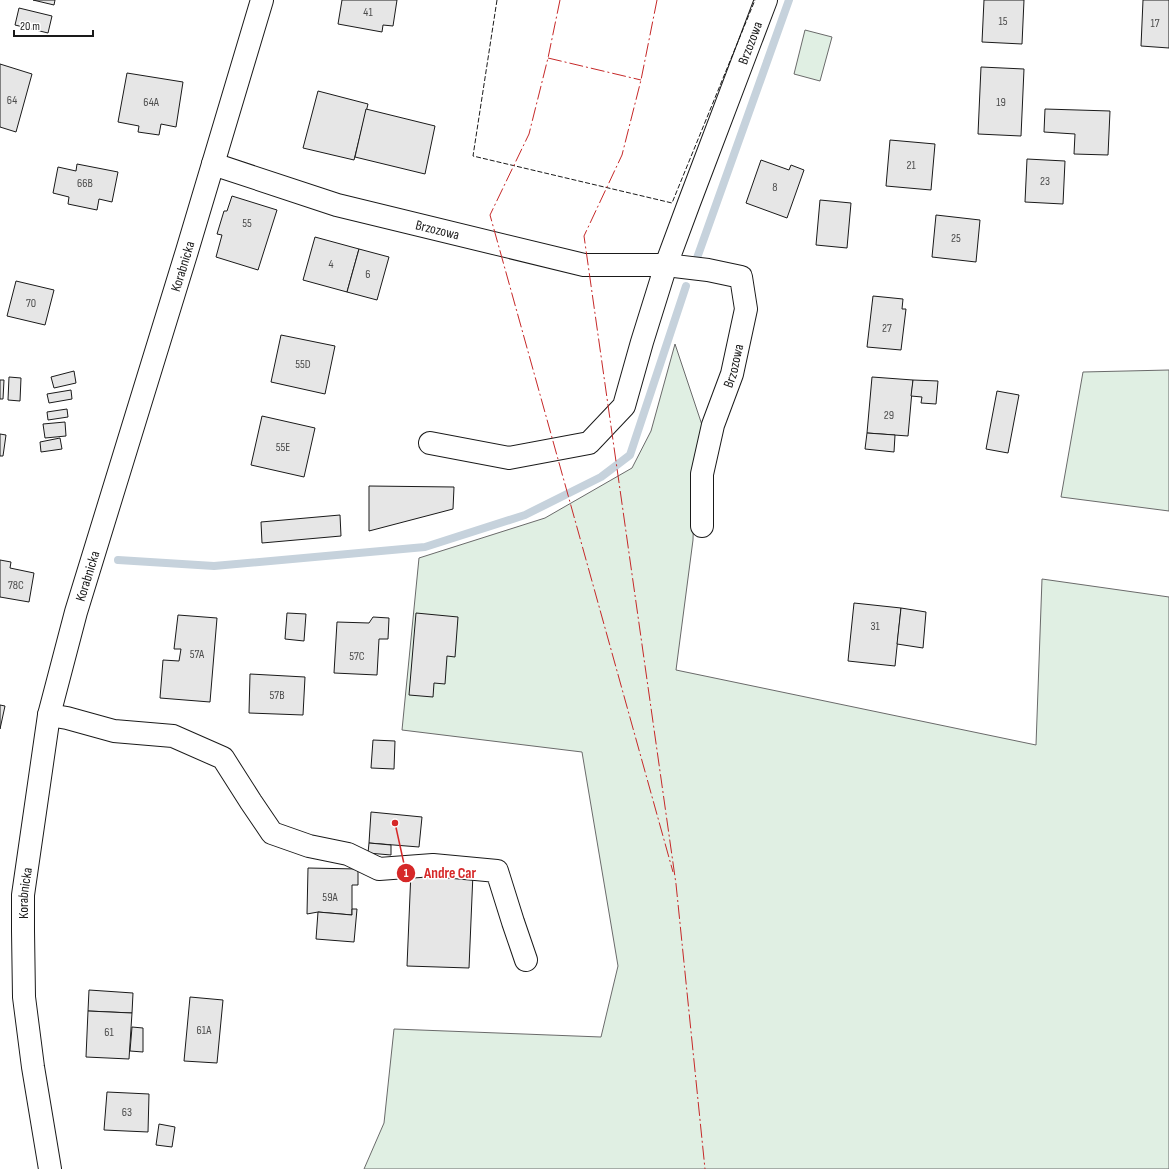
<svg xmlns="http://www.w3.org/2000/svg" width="1169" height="1169" font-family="'Sofia Sans Condensed',sans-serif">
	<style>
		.green { fill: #e0efe3; stroke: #6a6a6a }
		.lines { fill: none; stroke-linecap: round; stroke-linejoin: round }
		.stream { stroke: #c6d2dc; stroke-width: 8 }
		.building { fill: #e6e6e6; stroke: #1a1a1a }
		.minor-casing { stroke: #1a1a1a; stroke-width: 24 }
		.minor { stroke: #fff; stroke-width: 22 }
		.fence { stroke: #1a1a1a; stroke-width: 1; stroke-dasharray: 5 2; stroke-linecap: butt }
		.power { stroke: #c62828; stroke-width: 1; stroke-dasharray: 14 3 2 3; stroke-linecap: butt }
		.labels { text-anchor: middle; stroke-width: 3; stroke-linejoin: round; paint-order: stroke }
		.number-label { font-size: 12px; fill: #4d4d4d }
		.street-label { font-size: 14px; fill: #1a1a1a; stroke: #fff }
		.leader { fill: none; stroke: #d62828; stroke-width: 1.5 }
		.callout-dot { fill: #d62828; stroke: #fff; stroke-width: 1.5 }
		.mark-label { font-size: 12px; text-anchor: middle; font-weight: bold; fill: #fff }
		.callout-label { font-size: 15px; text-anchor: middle; font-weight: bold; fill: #d62828; stroke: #fff; stroke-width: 3; stroke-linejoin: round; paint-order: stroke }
	</style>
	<rect width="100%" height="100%" fill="#fff"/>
	<g class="green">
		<polygon points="805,30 832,37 820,81 794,74"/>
		<polygon points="675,344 704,431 695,472 693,540 676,670 1036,745 1042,579 1169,597 1169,1169 364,1169 384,1123 394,1029 601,1037 618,966 582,752 402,730 419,558 545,518 632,468 651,431"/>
		<polygon points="1169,370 1169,511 1061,497 1083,372"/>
	</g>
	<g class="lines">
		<g class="stream">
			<polyline points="697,258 789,0"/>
			<polyline points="118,560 214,566 425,547 525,515 601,477 630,455 686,286"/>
		</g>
	</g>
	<g class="building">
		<polygon points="33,0 55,0 54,5"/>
		<polygon points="342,0 397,0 393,26 383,25 382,32 338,24"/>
		<polygon points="984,0 1024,0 1022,44 982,42"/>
		<polygon points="1143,0 1169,0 1169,48 1141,46"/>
		<polygon points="19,8 52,16 48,33 15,25"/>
		<polygon points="0,64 32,74 16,132 0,127"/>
		<polygon points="981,67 1024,69 1021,136 978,134"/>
		<polygon points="127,73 183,82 176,127 161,124 159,135 138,132 139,126 118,122"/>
		<polygon points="318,91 368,104 354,160 303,148"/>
		<polygon points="366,109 435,126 425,174 355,157"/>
		<polygon points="1045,109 1110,111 1108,155 1074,154 1075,134 1044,132"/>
		<polygon points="890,140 935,144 931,190 886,186"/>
		<polygon points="1027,159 1065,161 1063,204 1025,202"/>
		<polygon points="761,160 789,170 791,165 804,170 787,218 746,203"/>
		<polygon points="77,164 118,172 112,202 99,199 97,210 68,204 69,197 53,193 58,167 76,171"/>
		<polygon points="232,196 277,210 258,270 216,257 222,235 217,234 224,211 227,211"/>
		<polygon points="820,200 851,203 847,248 816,245"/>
		<polygon points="936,215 980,220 976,262 932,257"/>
		<polygon points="315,237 359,249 347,292 303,280"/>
		<polygon points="359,249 389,257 377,300 347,292"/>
		<polygon points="16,281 54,290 45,325 7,316"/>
		<polygon points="873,296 903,299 902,309 906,309 901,350 867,347"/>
		<polygon points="281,335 335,346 325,394 271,382"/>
		<polygon points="74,371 76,383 54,388 51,377"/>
		<polygon points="9,377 21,378 20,401 8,400"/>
		<polygon points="872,377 913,380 908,436 867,433"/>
		<polygon points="0,380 4,380 3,399 0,399"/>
		<polygon points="913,380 938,381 936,404 921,403 922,397 911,396"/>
		<polygon points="71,390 72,399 49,403 47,394"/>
		<polygon points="997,391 1019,395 1008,453 986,449"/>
		<polygon points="67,409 68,417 48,420 47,412"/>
		<polygon points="262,416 315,428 304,477 251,465"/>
		<polygon points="65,422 66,436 45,438 43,424"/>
		<polygon points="867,433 895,435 894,452 865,449"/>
		<polygon points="0,434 6,435 3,456 0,456"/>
		<polygon points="60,438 62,449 41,452 40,442"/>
		<polygon points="369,486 454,487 453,509 369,531"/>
		<polygon points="340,515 341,536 262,543 261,522"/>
		<polygon points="0,560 11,562 10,568 34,573 29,602 0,597"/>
		<polygon points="854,603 901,608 895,666 848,661"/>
		<polygon points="901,608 926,612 923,648 897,644"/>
		<polygon points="287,613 306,614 304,641 285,639"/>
		<polygon points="416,613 458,617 455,657 447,656 445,684 434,683 433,697 409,695"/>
		<polygon points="178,615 217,618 210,702 160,698 163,660 179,661 181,649 174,649"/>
		<polygon points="373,617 389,618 388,639 379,639 377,675 334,673 337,622 369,623"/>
		<polygon points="250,674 305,677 303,715 249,713"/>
		<polygon points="0,705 5,706 0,729"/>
		<polygon points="373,740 395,741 394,769 371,768"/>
		<polygon points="371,812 422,817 419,847 369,843"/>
		<polygon points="369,843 391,845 391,855 368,853"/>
		<polygon points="308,868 358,869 358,885 352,885 352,915 318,912 307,914"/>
		<polygon points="411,871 473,873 469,968 407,966"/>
		<polygon points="352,909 357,909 354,942 316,939 318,912 352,915"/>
		<polygon points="89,990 133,993 132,1013 88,1011"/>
		<polygon points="190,997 223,1000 217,1063 184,1061"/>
		<polygon points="88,1011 132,1013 129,1059 86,1057"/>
		<polygon points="132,1027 143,1028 143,1052 130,1051"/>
		<polygon points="107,1092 149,1094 148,1132 104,1130"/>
		<polygon points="159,1124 175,1127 172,1147 156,1145"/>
	</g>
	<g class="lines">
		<g class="minor-casing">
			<g id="minor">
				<path id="s1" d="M213 164 337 205 584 265H666L642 342 624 406 589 443 509 458 430 443"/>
				<path id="s2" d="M702 526V474L713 425 732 374 746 309 741 277 708 270 666 265 689 203 766 0"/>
				<polyline points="49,715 67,718 114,731 173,736 223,758 251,802 272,833 309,846 348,854 379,869 433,865 497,871 513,922 526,960"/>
				<path id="s3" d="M50 1169 33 1067 24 997 23 931V895L49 715 76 612 187 251 262 0"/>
			</g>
		</g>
		<use href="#minor" class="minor"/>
		<polyline class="fence" points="497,0 473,156 672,203 755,0"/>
		<g class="power">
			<polyline points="560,0 548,58 529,134 490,215 673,872"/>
			<polyline points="657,0 641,80 622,155 584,236 676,884 705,1169"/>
			<polyline points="548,58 641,80"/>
		</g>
	</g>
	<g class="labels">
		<g class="number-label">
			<text x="368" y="16">41</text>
			<text x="1003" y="25">15</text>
			<text x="1155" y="27">17</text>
			<text x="12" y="104">64</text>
			<text x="151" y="106">64A</text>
			<text x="1001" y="106">19</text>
			<text x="911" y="169">21</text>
			<text x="1045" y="185">23</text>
			<text x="85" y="187">66B</text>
			<text x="775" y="191">8</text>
			<text x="247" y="227">55</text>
			<text x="956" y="242">25</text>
			<text x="331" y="268">4</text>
			<text x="368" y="278">6</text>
			<text x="31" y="307">70</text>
			<text x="887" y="332">27</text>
			<text x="303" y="368">55D</text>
			<text x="889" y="419">29</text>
			<text x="283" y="451">55E</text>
			<text x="16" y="589">78C</text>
			<text x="875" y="630">31</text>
			<text x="197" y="658">57A</text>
			<text x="357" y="660">57C</text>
			<text x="277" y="699">57B</text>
			<text x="330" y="901">59A</text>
			<text x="204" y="1034">61A</text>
			<text x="109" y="1036">61</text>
			<text x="127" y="1116">63</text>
		</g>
		<g class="street-label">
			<text dy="5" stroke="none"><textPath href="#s2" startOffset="569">Brzozowa</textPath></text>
			<text dy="5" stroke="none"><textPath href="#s1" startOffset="234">Brzozowa</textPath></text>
			<text dy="5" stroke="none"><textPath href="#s3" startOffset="926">Korabnicka</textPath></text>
			<text dy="5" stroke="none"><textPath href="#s2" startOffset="165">Brzozowa</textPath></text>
			<text dy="5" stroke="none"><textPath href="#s3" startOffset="602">Korabnicka</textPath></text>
			<text dy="5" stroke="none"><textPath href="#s3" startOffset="278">Korabnicka</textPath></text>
		</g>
	</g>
	<path class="leader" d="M395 823L406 873"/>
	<g class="callout-dot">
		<circle cx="395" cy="823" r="4"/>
		<circle cx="406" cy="873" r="10"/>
	</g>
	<g class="mark-label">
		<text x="406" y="877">1</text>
	</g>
	<g class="callout-label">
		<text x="450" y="878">Andre Car</text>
	</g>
	<path d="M14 30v6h79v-6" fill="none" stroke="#1a1a1a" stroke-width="2"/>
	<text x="20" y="30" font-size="12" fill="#1a1a1a" stroke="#ffffff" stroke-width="3" paint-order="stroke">20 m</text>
</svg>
